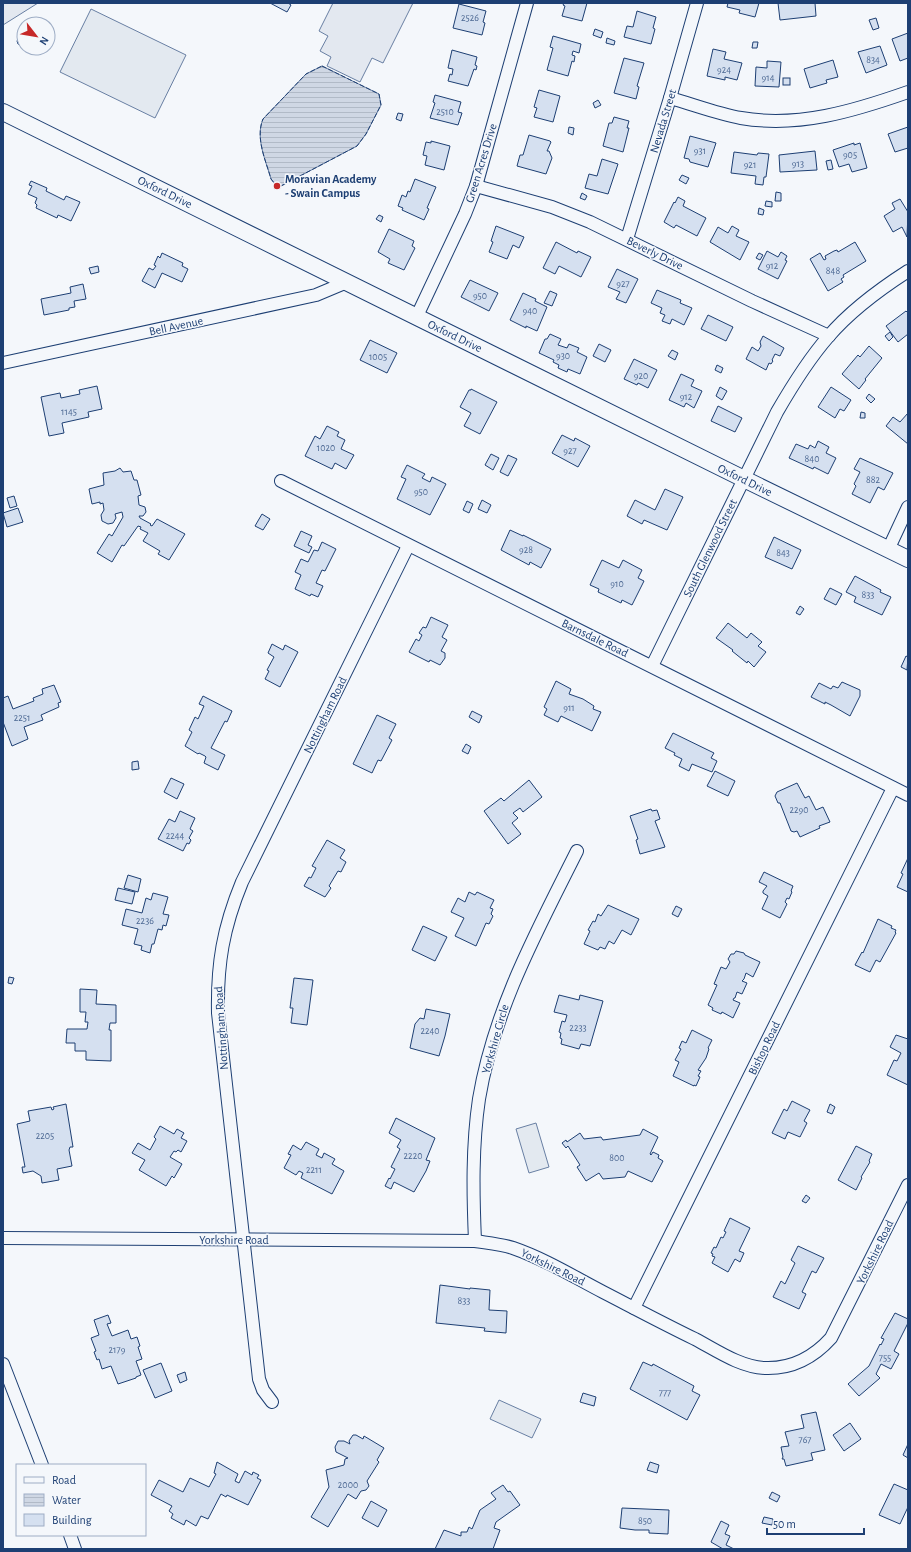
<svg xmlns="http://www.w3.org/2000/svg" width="911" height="1552" font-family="'Alegreya Sans',sans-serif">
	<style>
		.grass { fill: #e3e9f0; stroke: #687fa3 }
		.parking { fill: #e3e8f0; stroke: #687fa3 }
		.water { fill: url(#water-rules); stroke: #687fa3 }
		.building { fill: #d5e0f0; stroke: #1d3f73 }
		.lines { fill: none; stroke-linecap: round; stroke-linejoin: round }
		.street-casing { stroke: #1d3f73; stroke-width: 14 }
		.secondary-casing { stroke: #1d3f73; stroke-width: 18 }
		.street { stroke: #f4f7fb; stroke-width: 12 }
		.secondary { stroke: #f4f7fb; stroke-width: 16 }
		.fence { stroke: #1d3f73; stroke-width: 1; stroke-dasharray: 5 2; stroke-linecap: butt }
		.poi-dot { fill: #c62828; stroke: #f4f7fb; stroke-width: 1.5 }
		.labels { text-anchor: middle; stroke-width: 3; stroke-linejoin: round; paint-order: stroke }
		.number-label { font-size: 10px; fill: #4b6792 }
		.street-label { font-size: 12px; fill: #1d3f73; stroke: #f4f7fb }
		.poi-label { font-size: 12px; font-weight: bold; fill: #1d3f73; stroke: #f4f7fb; text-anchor: start }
	</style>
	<defs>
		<pattern id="water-rules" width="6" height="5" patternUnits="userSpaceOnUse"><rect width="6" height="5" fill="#cfd7e4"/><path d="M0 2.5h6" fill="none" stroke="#b1bac7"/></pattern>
	</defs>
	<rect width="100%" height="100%" fill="#f4f7fb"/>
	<g class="grass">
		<polygon points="91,9 186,55 155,118 60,72"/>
		<polygon points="536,1123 549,1167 529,1173 516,1129"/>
		<polygon points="499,1400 541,1419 532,1438 490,1419"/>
	</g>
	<g class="parking">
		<polygon points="3,3 38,3 3,25"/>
		<polygon points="333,3 413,3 383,63 372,58 360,82 327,66 331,57 320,51 328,36 319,31"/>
	</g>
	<path class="water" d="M322 66 379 94 381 105 366 134 357 146 281 186 275 184 271 179C266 161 255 138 263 119L306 74Z"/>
	<g class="building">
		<polygon points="270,3 288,3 291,5 287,12"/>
		<polygon points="564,3 587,3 582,21 562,16 565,6 563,5"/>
		<polygon points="728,3 759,3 755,17 739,13 740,10 727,7"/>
		<polygon points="778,3 815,3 816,16 780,20"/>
		<polygon points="459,4 486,11 483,22 485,23 482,35 453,28"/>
		<polygon points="637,11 656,17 653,28 655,29 651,44 624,37 627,26 633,27"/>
		<polygon points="876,18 879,28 873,30 869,20"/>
		<polygon points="595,29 603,32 601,38 593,35"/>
		<polygon points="24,33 24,44 20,45 18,44 17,41 21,34"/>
		<polygon points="908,33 908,58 900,61 892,39"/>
		<polygon points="553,36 581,44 579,53 573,51 572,55 575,56 574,62 572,61 568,76 547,70 553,48 550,47"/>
		<polygon points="607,38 615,41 614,45 606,43"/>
		<polygon points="753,42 758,42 757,48 752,48"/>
		<polygon points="880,46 887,65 866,73 858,52"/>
		<polygon points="713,49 726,52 724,59 742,63 737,80 725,77 725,80 707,76"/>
		<polygon points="452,50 477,57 475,65 477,66 476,70 474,69 468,86 448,81 450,74 452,75 453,69 448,68"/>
		<polygon points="624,58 644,63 637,86 639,87 636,99 614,93"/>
		<polygon points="833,60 838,77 826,80 827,83 810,88 804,69"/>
		<polygon points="767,61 781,62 779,87 755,86 756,67 767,68"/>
		<rect x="783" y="78" width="7" height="7"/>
		<polygon points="539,90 560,96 553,122 534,117 537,108 534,107"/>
		<polygon points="435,95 461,102 458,112 462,113 458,125 430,118 435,103 433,102"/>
		<polygon points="598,100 601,105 595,108 593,103"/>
		<polygon points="398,113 403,114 401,121 396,119"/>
		<polygon points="614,117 629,121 627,128 629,128 623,152 603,146 609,123 612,123"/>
		<polygon points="569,127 574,128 573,135 568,133"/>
		<polygon points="908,127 908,148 895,152 888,134"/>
		<polygon points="529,135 550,141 551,142 547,151 549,151 552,158 546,174 517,166 520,155 523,155"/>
		<polygon points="690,136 716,143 708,167 690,162 689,159 684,158"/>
		<polygon points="431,141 450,146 444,170 425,165 427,156 423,155 426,142 431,143"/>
		<polygon points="854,143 854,145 860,143 867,168 852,172 849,164 839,167 833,150"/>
		<polygon points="815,151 817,170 780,172 779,155"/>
		<polygon points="734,152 757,155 758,153 769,154 766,177 764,177 763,185 755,184 756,176 731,173"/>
		<polygon points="602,159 618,164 608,194 585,188 589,174 597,176"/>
		<polygon points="831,160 833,169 828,170 826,161"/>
		<polygon points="682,175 689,178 686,184 679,180"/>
		<polygon points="415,179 436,187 427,208 429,209 424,220 402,210 403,208 398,206 402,195 406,197 408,191 410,192"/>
		<polygon points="31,181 47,188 46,191 64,200 66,196 80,202 71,221 58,215 57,218 36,208 37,205 35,203 37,198 28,194 32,186 29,185"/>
		<polygon points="776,192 781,193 781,201 775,201"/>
		<polygon points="582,193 587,196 585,200 580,198"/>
		<polygon points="678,197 685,201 683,206 706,218 697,236 676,225 674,228 664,222 674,202 675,203"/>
		<polygon points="900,199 908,212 907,237 902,227 893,232 884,216 895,209 892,203"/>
		<polygon points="766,201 772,202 772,207 765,206"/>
		<polygon points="759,208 764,210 763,215 758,214"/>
		<polygon points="379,215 383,217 381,222 376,219"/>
		<polygon points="496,226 524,237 519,248 513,245 507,259 489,252 493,242 491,241"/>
		<polygon points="732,226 739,230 736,236 749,242 740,260 710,242 718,227 728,233"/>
		<polygon points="389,229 414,241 412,246 415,248 404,270 388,263 390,259 378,252"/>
		<polygon points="556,242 577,253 578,251 591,257 581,277 559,266 555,274 543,268"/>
		<polygon points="855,242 866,261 843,275 844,277 841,279 843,282 828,291 810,259 820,253 824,260 826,259 825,256 834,251 837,250 838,252"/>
		<polygon points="767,251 778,257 781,252 787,256 785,260 787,261 778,279 758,269"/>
		<polygon points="162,253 183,263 182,266 188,269 182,282 162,273 155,288 142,281 149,268 153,270 156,266 154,265 158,256 160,258"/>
		<polygon points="759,253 763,255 760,260 756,258"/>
		<polygon points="98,266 99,272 91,274 89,268"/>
		<polygon points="617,269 638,279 626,303 616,299 620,292 608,287"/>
		<polygon points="470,280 498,293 489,311 461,297"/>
		<polygon points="83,284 86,299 74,301 75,307 69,308 69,310 44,315 41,299 71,293 70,287"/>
		<polygon points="657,290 681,300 680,303 692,308 684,325 672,319 670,324 662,321 665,315 660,313 662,308 651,303"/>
		<polygon points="550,291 557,294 552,306 544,303"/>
		<polygon points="523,293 536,299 535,301 547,307 537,331 526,326 526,328 510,320"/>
		<polygon points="906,311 908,313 908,334 898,342 886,326"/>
		<polygon points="708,315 733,327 726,341 701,329"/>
		<polygon points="890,332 893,337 889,341 885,336"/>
		<polygon points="550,334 561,339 558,345 567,348 569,344 579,348 577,352 587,357 580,374 568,369 567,372 558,368 559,365 553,362 554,360 539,353 545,339 547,339"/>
		<polygon points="763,336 784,348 780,356 775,354 772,360 773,361 771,364 769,363 766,370 746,359 752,347 758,351 761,346 760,342"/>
		<polygon points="370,340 397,353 387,373 360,360"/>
		<polygon points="599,344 611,350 605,362 593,356"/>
		<polygon points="869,346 882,358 865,379 866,380 859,389 842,374 858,355 860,357"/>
		<polygon points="672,350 678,353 675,360 668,356"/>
		<polygon points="634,359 657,370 648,388 638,383 637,385 624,379"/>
		<polygon points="717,365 723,368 721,373 715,370"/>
		<polygon points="681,374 694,380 691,386 702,391 694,408 686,403 684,407 669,400"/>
		<polygon points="97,386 102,409 88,412 89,417 62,423 64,433 49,436 41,397 60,393 61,398 80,394 79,390"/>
		<polygon points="720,387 727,391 722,400 716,396"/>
		<polygon points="831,387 851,400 844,411 840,409 835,418 818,407"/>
		<polygon points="471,389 497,402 480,434 464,426 471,413 460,407 469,390 471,390"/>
		<polygon points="869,394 875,399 871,403 866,398"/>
		<polygon points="718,406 742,418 735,432 711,421"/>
		<polygon points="861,412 865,413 865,418 860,418"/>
		<polygon points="908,413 908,444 886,426 893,417 900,422"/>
		<polygon points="327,426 339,432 337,436 345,440 341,449 354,455 346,469 335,463 332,469 305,456 315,436 320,439"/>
		<polygon points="562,435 574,441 575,438 590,446 578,467 552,453"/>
		<polygon points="818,441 829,447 826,453 836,458 828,474 814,467 813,469 789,458 796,444 808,449 810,445 815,448"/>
		<polygon points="491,454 499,458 493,470 485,465"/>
		<polygon points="508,455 517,459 508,476 500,472"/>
		<polygon points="860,458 893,473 884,490 878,487 870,503 852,494 856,486 854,484 860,472 854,469"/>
		<polygon points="407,465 425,474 422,478 430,482 432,477 446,484 430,515 397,499 406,479 401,477"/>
		<polygon points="120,468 123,472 131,471 134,480 137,480 141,495 138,496 139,505 145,507 146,512 143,516 139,516 140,518 151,524 150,525 152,526 157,519 185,534 169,560 158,554 160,551 143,541 148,533 140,529 141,527 138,526 124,546 122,545 112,562 97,553 109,534 112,536 123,517 122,512 115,514 116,518 113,523 108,524 102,521 101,515 104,510 103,503 100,504 100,502 92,504 89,489 104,485 103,473 115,471"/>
		<polygon points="665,489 683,497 667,530 644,520 642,524 627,516 635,500 655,510"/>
		<polygon points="14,496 17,506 10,508 7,498"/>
		<polygon points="482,500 491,505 487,513 478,509"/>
		<polygon points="467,501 473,504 469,513 463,510"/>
		<polygon points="18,508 23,522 7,527 3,513"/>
		<polygon points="262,514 270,519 263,530 255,526"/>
		<polygon points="510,530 523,536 523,535 551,549 541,568 530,562 529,565 501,550"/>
		<polygon points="301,531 312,536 308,545 312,547 309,553 294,546"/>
		<polygon points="774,537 801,550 792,569 765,557"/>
		<polygon points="322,542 336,549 325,571 322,570 316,583 323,586 318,597 311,594 310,596 295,589 301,575 295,572 301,559 308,562 314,550 318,551"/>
		<polygon points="602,560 619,568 623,560 642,570 638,578 644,581 632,605 622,600 621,603 598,592 599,589 590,585"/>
		<polygon points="855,576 881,590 880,592 891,597 882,615 854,602 856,597 846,592"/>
		<polygon points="830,588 842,594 836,605 824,599"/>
		<polygon points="800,606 804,609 800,615 796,613"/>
		<polygon points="431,617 448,625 442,637 447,640 441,651 445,653 445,658 440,665 430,660 429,662 409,652 416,639 419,641 422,635 419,633 423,627 426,628"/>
		<polygon points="728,623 747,638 751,633 762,642 758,646 766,652 754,667 748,661 747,663 732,651 733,650 716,638"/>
		<polygon points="272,644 283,650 285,645 298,652 280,687 265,679 269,671 267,670 274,657 268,653"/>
		<polygon points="906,656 908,657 907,670 901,667"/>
		<polygon points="556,681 571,689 569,694 583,699 594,706 593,709 601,712 592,731 561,716 558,722 544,715 547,709 544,707"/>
		<polygon points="842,682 860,690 860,696 850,716 831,705 825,702 825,704 811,697 819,683 831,689 833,686 838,688"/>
		<polygon points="54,685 61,702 58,703 59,707 41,715 43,720 24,727 28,739 12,746 3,722 3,698 8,696 13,709 34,701 33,698 43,694 42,689"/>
		<polygon points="203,696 232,711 227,722 225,721 211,748 225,755 218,770 204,763 206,757 205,756 199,753 198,754 185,746 192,732 189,730 195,717 198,719 204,706 199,704"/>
		<polygon points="472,711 482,716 479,723 469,717"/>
		<polygon points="377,715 396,724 389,738 392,740 381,761 378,760 372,773 353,764"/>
		<polygon points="673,733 714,753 711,758 717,761 712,772 692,764 689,771 679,766 682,759 674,755 675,753 665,748"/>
		<polygon points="466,744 471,747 468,754 462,751"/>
		<polygon points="138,761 139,769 132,770 132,762"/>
		<polygon points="715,771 735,781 728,796 707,786"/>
		<polygon points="171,778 184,784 177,799 164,792"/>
		<polygon points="529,780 542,797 523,812 520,808 513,813 518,818 512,823 521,834 508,844 484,811 501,798 504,801"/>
		<polygon points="797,783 805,798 809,796 816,810 823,807 830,822 819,826 820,828 800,837 797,831 794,832 791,831 780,803 778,803 775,796 777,792"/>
		<polygon points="651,809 652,811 657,810 660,819 655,821 665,847 640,854 636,840 638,839 630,816"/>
		<polygon points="180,811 195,818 190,829 193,831 189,838 191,840 189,844 187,843 183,851 158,839 169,819 175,822"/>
		<polygon points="327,840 345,850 340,858 346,862 341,872 338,871 329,886 331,888 325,897 304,886 309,877 311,878 316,868 312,866"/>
		<polygon points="908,858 908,892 897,887 903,874 901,873"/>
		<polygon points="764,872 793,886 791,891 792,892 789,899 787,898 785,902 787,904 780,918 762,909 768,896 763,893 763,891 767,886 759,882"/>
		<polygon points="128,875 141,879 138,892 124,888"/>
		<polygon points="118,888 135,892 132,904 115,900"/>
		<polygon points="469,892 475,895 477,892 494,900 490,908 493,909 491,914 493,916 489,924 486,923 476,946 455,936 464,918 451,912 458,898 465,902"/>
		<polygon points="153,893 168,897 163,914 169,915 166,926 163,925 162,930 158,929 154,944 152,944 150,953 141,950 142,946 134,944 138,929 122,925 126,909 142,913 146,898 151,900"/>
		<polygon points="608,905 639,919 631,935 622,930 614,944 609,941 605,949 600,947 598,950 584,944 590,931 588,930 593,921 595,922 598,914 601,916"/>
		<polygon points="676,906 682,909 678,917 672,914"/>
		<polygon points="878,919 892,926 891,928 896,930 895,932 896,933 880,962 876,960 870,972 855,965 862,952 863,953"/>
		<polygon points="423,926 447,937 435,961 412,950"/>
		<polygon points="736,951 744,953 745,955 760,962 753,977 746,973 744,979 742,981 747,983 742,994 737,992 735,998 734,998 733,1000 740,1003 733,1018 722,1012 721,1014 712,1010 713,1008 708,1005 717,985 714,984 721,967 726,969 730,962 728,959 731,954 734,954"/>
		<polygon points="9,977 14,978 12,984 8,983"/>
		<polygon points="294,978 313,980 307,1025 291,1023 293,1008 290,1008"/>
		<polygon points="80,989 97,990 96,1004 116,1005 116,1023 110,1023 109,1030 111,1030 111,1061 86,1060 86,1051 75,1051 75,1043 66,1043 67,1029 87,1029 88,1022 85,1022 86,1012 80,1012"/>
		<polygon points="559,995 579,1000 580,995 603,1001 590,1046 581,1044 579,1049 561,1044 562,1039 560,1038 561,1033 559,1032 562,1021 565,1022 567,1015 554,1012"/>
		<polygon points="426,1009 450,1014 445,1036 439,1056 410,1048 415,1024 420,1018 424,1019"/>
		<polygon points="692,1030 712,1040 708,1048 709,1049 706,1058 698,1070 701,1071 698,1076 700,1077 696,1086 694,1085 694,1086 673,1076 679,1062 675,1060 681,1049 679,1048 682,1041 686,1043"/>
		<polygon points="896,1035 908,1039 908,1085 887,1075 894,1060 897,1061 901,1053 890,1047"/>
		<polygon points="792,1101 810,1110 804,1121 807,1123 800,1137 788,1132 785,1139 772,1133 784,1109 787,1111"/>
		<polygon points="66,1104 73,1147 70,1147 69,1150 72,1166 57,1169 59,1180 42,1183 41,1176 33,1171 23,1173 22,1167 25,1167 17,1124 30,1121 28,1111 51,1107 52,1110 54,1109 53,1107"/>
		<polygon points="830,1104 835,1107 832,1114 827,1112"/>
		<polygon points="396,1118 435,1138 426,1160 430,1161 426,1171 414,1192 394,1182 391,1189 385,1186 389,1178 390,1179 395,1169 391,1167 400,1149 397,1147 401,1140 389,1133"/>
		<polygon points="160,1126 174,1134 177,1129 184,1133 181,1138 187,1141 181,1152 178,1150 176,1152 174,1151 170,1157 182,1164 174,1178 172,1176 166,1186 139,1170 145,1160 132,1153 138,1143 150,1150 156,1139 154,1137"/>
		<polygon points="643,1129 658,1137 650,1154 651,1155 653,1152 659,1155 658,1158 663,1161 652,1182 628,1171 625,1177 603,1179 599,1173 586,1181 577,1167 580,1165 568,1146 566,1148 562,1143 566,1140 567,1142 580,1133 584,1139 601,1137 603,1140 640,1135"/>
		<polygon points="306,1142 319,1149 316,1155 322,1158 324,1153 335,1159 332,1164 344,1171 332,1194 301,1178 303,1173 299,1171 296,1175 284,1168 291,1155 288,1154 293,1145 301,1150"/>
		<polygon points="856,1146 872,1154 869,1161 870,1162 861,1177 862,1178 856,1190 838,1180"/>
		<polygon points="806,1195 810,1198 806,1203 802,1201"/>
		<polygon points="730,1218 750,1228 739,1251 744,1253 740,1262 735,1259 728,1272 712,1263 715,1257 712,1256 713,1254 711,1253 714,1247 716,1248 721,1237 723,1238 726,1232 724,1231"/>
		<polygon points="798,1246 824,1258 816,1273 812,1271 802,1292 806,1294 799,1309 773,1297 781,1281 785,1284 795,1263 791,1260"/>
		<polygon points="440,1285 470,1289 470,1288 490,1290 489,1310 507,1311 506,1333 484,1331 485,1328 436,1323"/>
		<polygon points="895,1313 908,1319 908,1323 894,1351 899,1354 891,1369 881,1364 876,1374 880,1378 859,1396 848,1384 869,1366 880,1344 881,1345 884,1339 881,1338"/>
		<polygon points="108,1315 111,1323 107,1324 112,1336 128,1330 131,1339 137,1337 140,1346 138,1347 142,1359 136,1361 141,1375 136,1377 136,1378 118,1384 111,1366 102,1369 99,1359 97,1360 94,1352 96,1351 91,1338 99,1335 94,1320"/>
		<polygon points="643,1362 652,1366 653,1364 694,1386 692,1391 700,1395 687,1420 630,1389"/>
		<polygon points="161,1363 172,1391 155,1398 143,1370"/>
		<polygon points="185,1372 187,1380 180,1383 177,1375"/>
		<polygon points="583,1393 596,1397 594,1406 580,1402"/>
		<polygon points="816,1412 825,1450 811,1453 813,1460 786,1466 784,1459 782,1459 783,1457 781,1447 789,1446 785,1432 804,1428 801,1415"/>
		<polygon points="850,1423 861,1439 844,1451 833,1435"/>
		<polygon points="353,1435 356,1435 363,1439 364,1436 384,1448 377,1460 379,1462 367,1481 369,1486 366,1490 361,1491 356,1499 348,1494 328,1527 311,1517 329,1487 326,1470 344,1465 345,1459 348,1458 336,1452 335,1447 338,1441 344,1441 350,1444 349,1441"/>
		<polygon points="908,1444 908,1458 903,1455"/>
		<polygon points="217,1462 238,1474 235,1481 239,1483 245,1471 252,1475 253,1472 259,1475 257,1478 261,1480 248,1505 227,1495 226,1497 221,1494 208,1519 201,1516 196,1526 186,1520 184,1525 171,1518 173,1514 169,1511 172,1506 151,1495 159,1480 183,1492 190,1478 209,1487 216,1474 214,1473"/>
		<polygon points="650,1462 659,1465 657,1473 647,1470"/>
		<polygon points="894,1484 908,1490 908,1507 900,1524 879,1515"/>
		<polygon points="503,1485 508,1492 510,1491 520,1505 496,1522 494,1528 500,1530 493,1549 435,1549 444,1530 461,1536 461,1532 467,1532 469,1527 472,1529 480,1510 496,1499 491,1493"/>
		<polygon points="772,1492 780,1496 777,1502 769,1498"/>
		<polygon points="371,1501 387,1510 378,1527 362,1518"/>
		<polygon points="622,1508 669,1510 668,1534 649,1533 649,1530 635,1530 620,1528"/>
		<polygon points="764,1517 773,1519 772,1525 762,1523"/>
		<polygon points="721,1521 729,1525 725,1534 730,1536 726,1545 734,1549 723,1549 711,1542"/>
	</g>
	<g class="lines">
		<g class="street-casing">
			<g id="street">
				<path d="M670 98C692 104 718 114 741 118 798 128 854 111 908 92"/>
				<polyline points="476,186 552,207 590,222 752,301 829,336"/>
				<polyline points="627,239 670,98 697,3"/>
				<polyline points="417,316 465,214 476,186 527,3"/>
				<polyline points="3,363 316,295 347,282"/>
				<polyline points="281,481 908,795"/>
				<polyline points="888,550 908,507"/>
				<path d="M652 666 777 412C792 386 808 360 828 337 850 311 880 289 908 271"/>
				<path d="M3 1238 475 1241C488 1243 501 1244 513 1248 545 1259 574 1277 603 1292 634 1308 664 1324 695 1339 716 1350 740 1367 765 1368 792 1369 813 1358 831 1338L908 1185"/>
				<path d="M475 1241C473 1194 472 1146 479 1099 494 1009 537 931 577 851"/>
				<polyline points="634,1308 893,788"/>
				<polyline points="3,1364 42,1465"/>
				<path d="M272 1402 263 1390 259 1379 218 1013C217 964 223 928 242 882L408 546"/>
				<polyline points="70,1535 75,1549"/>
			</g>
		</g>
		<g class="secondary-casing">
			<polyline id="secondary" points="3,112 744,479 908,559"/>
		</g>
		<use href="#street" class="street"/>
		<use href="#secondary" class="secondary"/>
		<path class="fence" d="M322 66 379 94 381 105 366 134 357 146 281 186 275 184 271 179C266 161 255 138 263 119L306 74Z"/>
	</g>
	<circle class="poi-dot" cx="277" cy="186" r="4"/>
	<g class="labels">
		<g class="number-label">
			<text x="470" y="21">2526</text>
			<text x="873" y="63">834</text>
			<text x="724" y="73">924</text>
			<text x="768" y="81">914</text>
			<text x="445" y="115">2510</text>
			<text x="700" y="154">931</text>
			<text x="850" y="158">905</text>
			<text x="798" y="167">913</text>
			<text x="750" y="168">921</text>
			<text x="772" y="269">912</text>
			<text x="833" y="274">848</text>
			<text x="623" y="287">927</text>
			<text x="480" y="299">950</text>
			<text x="530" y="314">940</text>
			<text x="563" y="359">930</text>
			<text x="378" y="360">1005</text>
			<text x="641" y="379">920</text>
			<text x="686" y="400">912</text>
			<text x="69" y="415">1145</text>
			<text x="326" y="451">1020</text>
			<text x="570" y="454">927</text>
			<text x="812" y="462">840</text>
			<text x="873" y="483">882</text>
			<text x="421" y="495">950</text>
			<text x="526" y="553">928</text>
			<text x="783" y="556">843</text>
			<text x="617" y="587">910</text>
			<text x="868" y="598">833</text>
			<text x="569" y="711">911</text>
			<text x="22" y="721">2251</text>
			<text x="799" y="813">2290</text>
			<text x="175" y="839">2244</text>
			<text x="145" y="924">2236</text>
			<text x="578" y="1031">2233</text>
			<text x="430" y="1034">2240</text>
			<text x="45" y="1139">2205</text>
			<text x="413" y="1159">2220</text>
			<text x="617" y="1161">800</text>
			<text x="314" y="1173">2211</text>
			<text x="464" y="1304">833</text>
			<text x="117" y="1353">2179</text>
			<text x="885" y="1361">755</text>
			<text x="665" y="1396">777</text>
			<text x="805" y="1443">767</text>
			<text x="348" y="1488">2000</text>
			<text x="645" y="1524">850</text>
		</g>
		<g class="street-label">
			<text transform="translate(663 121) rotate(-73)" y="4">Nevada Street</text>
			<text transform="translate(481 163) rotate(-73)" y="4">Green Acres Drive</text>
			<text transform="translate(165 192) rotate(26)" y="4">Oxford Drive</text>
			<text transform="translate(655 253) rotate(26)" y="4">Beverly Drive</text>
			<text transform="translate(176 326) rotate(-12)" y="4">Bell Avenue</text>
			<text transform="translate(455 336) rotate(26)" y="4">Oxford Drive</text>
			<text transform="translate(745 480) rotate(26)" y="4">Oxford Drive</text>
			<text transform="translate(710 548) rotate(-64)" y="4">South Glenwood Street</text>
			<text transform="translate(595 638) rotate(26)" y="4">Barnsdale Road</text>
			<text transform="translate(325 715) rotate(-64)" y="4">Nottingham Road</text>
			<text transform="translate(221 1028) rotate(-94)" y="4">Nottingham Road</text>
			<text transform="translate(495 1039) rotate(-74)" y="4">Yorkshire Circle</text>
			<text transform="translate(764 1048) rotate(-64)" y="4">Bishop Road</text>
			<text x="234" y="1244">Yorkshire Road</text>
			<text transform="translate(875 1252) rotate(-64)" y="4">Yorkshire Road</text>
			<text transform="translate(553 1267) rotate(26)" y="4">Yorkshire Road</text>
		</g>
		<g class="poi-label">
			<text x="285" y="183">Moravian Academy<tspan x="285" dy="14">- Swain Campus</tspan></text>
		</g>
	</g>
	<rect width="911" height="1552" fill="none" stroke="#1d3f73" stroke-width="8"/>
	<rect x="16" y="1464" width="130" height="72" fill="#f4f7fb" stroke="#9eadc5"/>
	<rect x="24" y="1477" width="20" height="6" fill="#f4f7fb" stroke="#9eadc5"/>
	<text x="52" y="1484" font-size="12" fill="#1d3f73">Road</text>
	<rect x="24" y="1494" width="20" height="12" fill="url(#water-rules)" stroke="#9eadc5"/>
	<text x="52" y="1504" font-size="12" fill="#1d3f73">Water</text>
	<rect x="24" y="1514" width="20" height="12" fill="#d5e0f0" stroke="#9eadc5"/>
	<text x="52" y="1524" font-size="12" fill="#1d3f73">Building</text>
	<g transform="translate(36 36) rotate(121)"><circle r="19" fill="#f4f7fb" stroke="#9eadc5"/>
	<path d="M0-3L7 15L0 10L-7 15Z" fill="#c62828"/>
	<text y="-6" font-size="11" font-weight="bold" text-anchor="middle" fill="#1d3f73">N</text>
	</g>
	<path d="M767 1528v6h97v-6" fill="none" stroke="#1d3f73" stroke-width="2"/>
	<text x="773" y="1528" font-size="12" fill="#1d3f73" stroke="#f4f7fb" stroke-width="3" paint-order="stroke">50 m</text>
</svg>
